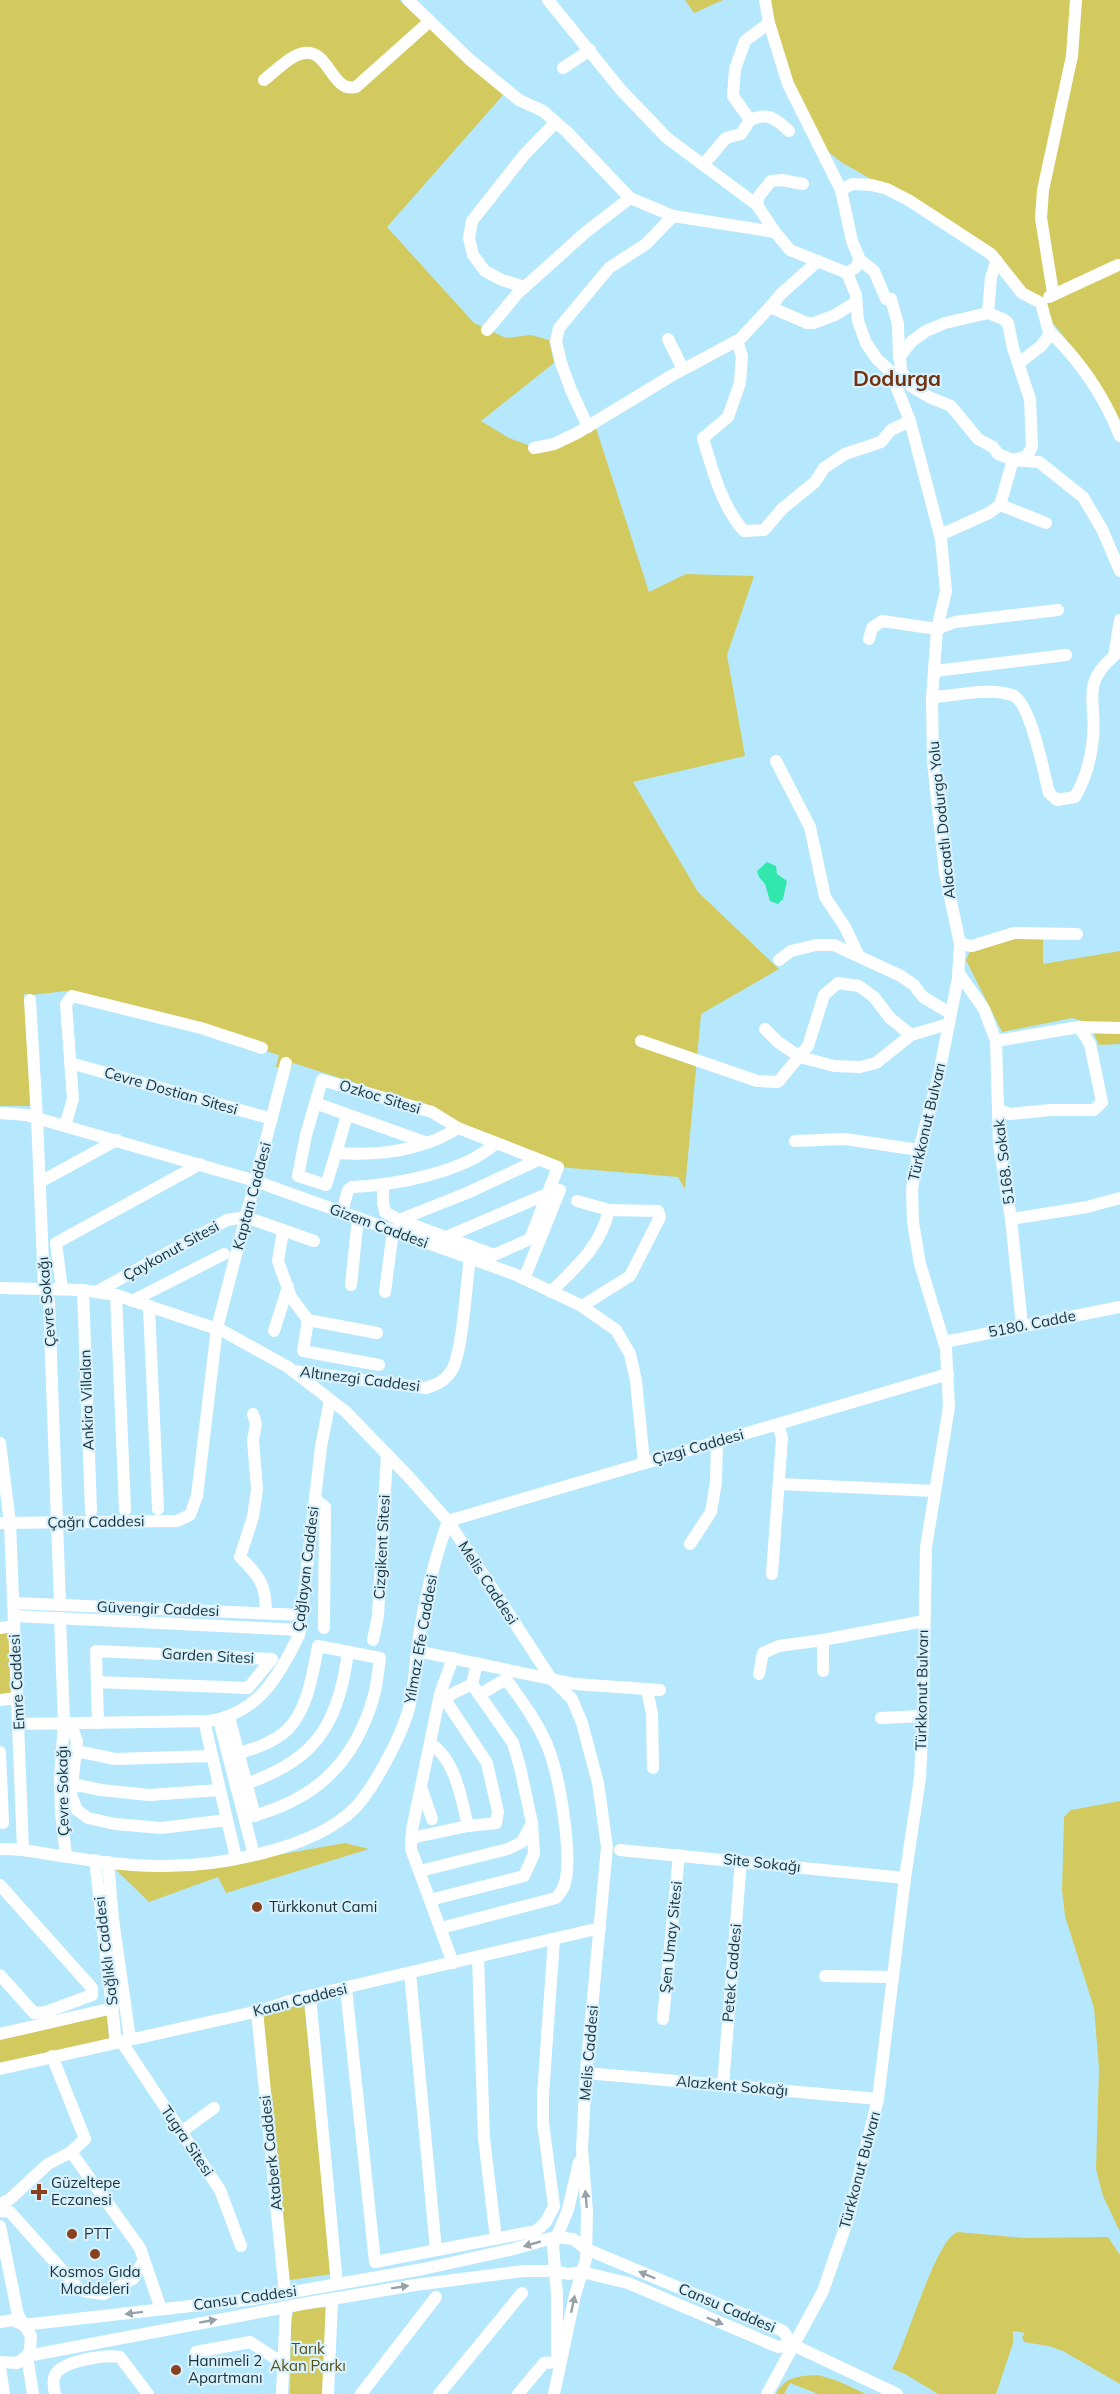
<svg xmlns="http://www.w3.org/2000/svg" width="1120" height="2394" font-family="Mulish,sans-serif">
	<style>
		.green { fill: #d2ca5e }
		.water { fill: #31e7ab }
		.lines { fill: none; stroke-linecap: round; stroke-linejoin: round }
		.minor { stroke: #fff; stroke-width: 12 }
		.oneway { fill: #96a2a7 }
		.poi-dot { fill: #89421f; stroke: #d8f1fc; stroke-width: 2 }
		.labels { text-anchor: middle; stroke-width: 4.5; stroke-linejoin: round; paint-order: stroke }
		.street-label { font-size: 15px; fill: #16313b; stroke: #d8f1fc }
		.poi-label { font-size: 15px; fill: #16313b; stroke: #d8f1fc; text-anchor: start }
		.park-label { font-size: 15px; fill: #555015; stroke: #d8f1fc }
		.district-label { font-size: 21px; font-weight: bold; fill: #713211; stroke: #d8f1fc }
	</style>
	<rect width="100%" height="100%" fill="#b5e8fd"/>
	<g class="green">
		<polygon points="0,0 399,0 504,94 387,227 474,323 506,338 531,335 549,340 554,363 481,421 509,438 544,451 596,428 649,592 686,574 754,576 727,655 745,756 633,782 698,892 779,969 701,1014 685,1189 678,1177 558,1167 490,1138 428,1106 293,1063 291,1069 276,1067 279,1055 66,991 31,995 24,994 31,1106 0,1106"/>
		<polygon points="685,0 723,0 694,13"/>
		<polygon points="768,0 1120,0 1120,429 1084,362 1025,288 986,245 841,162 825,149 791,81"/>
		<polygon points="1018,937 1043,937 1043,964 1120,951 1120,1044 1099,1045 1089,1023 1072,1018 1002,1032 966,960 971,949"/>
		<polygon points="11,1631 14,1695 0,1697 0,1632"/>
		<polygon points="1120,1801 1120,2232 1103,2196 1096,2169 1099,2068 1094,2008 1065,1916 1062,1890 1064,1817 1071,1810"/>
		<polygon points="345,1843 369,1849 226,1893 218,1877 149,1902 116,1870 203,1868"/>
		<polygon points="304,2003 332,2274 283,2281 261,2016"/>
		<polygon points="107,2014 109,2039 0,2063 0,2038"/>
		<path d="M958 2232 1023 2238 1108 2237 1120 2255V2384L1063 2351 1048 2346 1024 2342 1022 2337 1025 2333 1013 2331V2343L996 2394H938L905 2374 892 2369C906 2346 936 2237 958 2232Z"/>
		<polygon points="329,2307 324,2394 290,2394 291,2321 293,2313 297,2310"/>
		<path d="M818 2375 838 2381 866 2394H818L790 2383 784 2394H776C785 2376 800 2376 818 2375Z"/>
	</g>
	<polygon class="water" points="767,862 776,866 777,874 787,881 783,899 778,904 770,901 765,884 759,877 757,871"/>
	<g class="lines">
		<g class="minor">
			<polyline points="408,0 469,59 519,100 543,111 567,132 630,198 673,216 775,232"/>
			<polyline points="548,0 621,90 667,138 757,205 775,232 790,250 847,273 856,295 858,321 866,343 877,359 890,371 910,421 941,539 946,591 937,629 932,697 933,762 945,873 960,944 958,978 939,1074 919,1150 912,1189 913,1222 920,1264 946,1349 949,1407 926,1547 923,1716 920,1778 905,1878 878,2099 849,2216 823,2291 767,2394"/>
			<polyline points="765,0 769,23 788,84 841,190 852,241 860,260 855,268 847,273"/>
			<polyline points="563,68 590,50"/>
			<path d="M264 80C274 72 284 62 295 56 329 39 329 94 356 87L430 21"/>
			<path d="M750 120C768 112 775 118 789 131"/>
			<polyline points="703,165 726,138 741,134 750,120 733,96 735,69 745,41 769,23"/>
			<polyline points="841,190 852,184 872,185 887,189 910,201 991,254 1022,293 1041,303 1048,329 1051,333 1041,346 1019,363"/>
			<polyline points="757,205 759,196 771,181 782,180 803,184"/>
			<polyline points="860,260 874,271 886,299 891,299 898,324 899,358"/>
			<polyline points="818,261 781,294 770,307 807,323 814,323 835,315 856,302"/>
			<polyline points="525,287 502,280 485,271 473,255 469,238 472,221 524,155 555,123"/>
			<polyline points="1053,293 1041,218 1043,190 1072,56 1076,0"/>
			<polyline points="1049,297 1118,265"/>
			<polyline points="988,313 991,277 997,261"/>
			<polyline points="487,330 518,293 586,232 630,198"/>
			<path d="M1051 333C1082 363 1104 396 1120 436"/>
			<polyline points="668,339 683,369"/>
			<path d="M737 341 742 356 740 383 728 417 703 438C712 469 722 507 744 531L764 530 782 509 815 482 824 468 845 454 881 442 891 430 910 421"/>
			<polyline points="588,427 571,390 561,363 556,341 559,328 609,268 646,244 673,216"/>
			<polyline points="534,448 554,444 577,433 671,376 740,339 770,307"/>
			<polyline points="1000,505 1046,523"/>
			<polyline points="940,535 989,513 1000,505 1013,460 1027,456 1032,447 1030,399 1013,348 1008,323 1003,319 988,313 945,323 926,331 912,341 900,356 901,371 911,386 929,397 951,406 978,439 993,447 998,454 1013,460 1039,462 1083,497 1102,529 1120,571"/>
			<polyline points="869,639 872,628 882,621 937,629 955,622 1058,610"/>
			<polyline points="935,671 1066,655"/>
			<path d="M932 697C957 696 988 687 1012 695 1030 700 1044 773 1049 793L1057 800 1075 797C1086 778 1091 760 1093 738 1097 701 1080 685 1114 656L1120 620"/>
			<polyline points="776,761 810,827 825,897 845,927 859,956"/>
			<polyline points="960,944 972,946 1014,933 1077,934"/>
			<polyline points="779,960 791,951 816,945 834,945 901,976 914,985 923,997 950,1013"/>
			<polyline points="958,972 984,1009 996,1041 999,1144 1011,1219 1022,1325"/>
			<polyline points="30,1000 37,1118 44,1287 49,1301 60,1605"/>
			<polyline points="1079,1027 1120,1028"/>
			<polyline points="765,1029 778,1042 800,1057 834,1066 860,1067 876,1063 911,1035 948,1024"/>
			<polyline points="641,1041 757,1081 778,1082 808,1046 824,995 838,983 859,986 874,997 890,1018 911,1035"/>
			<polyline points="996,1041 1079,1027 1090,1044 1102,1102 1094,1110 1050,1110 1010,1114 999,1110"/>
			<polyline points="70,1063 272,1119"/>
			<polyline points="315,1103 427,1143"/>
			<polyline points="0,1113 26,1115 252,1180 514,1274 580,1305 616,1330 630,1354 636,1381 644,1462"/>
			<polyline points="65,1126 73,1099 66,1004 72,996 201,1028 262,1048"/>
			<polyline points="795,1141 845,1139 919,1150"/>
			<polyline points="336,1153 347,1115"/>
			<polyline points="40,1182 117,1140"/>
			<path d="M383 1185V1203L385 1212 399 1220 494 1255 530 1239 558 1167 458 1128C422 1151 378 1156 336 1153L326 1185 298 1176 306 1135 322 1080 432 1112 458 1128"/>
			<polyline points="577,1201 609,1210 658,1211 660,1217 630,1276 582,1306"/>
			<path d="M342 1212 348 1190 352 1187C395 1185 462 1173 495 1144"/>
			<polyline points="1011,1219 1087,1207 1120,1198"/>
			<polyline points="399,1220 467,1193 538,1160"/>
			<polyline points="283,1231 278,1261 291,1297 308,1320 377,1333"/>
			<polyline points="446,1237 547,1194"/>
			<polyline points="524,1279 560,1190"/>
			<polyline points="351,1285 358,1218"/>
			<polyline points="0,1288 83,1290 116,1295 223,1331 288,1367 346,1412 408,1476 448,1521 550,1677 572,1699 582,1723 598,1783 607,1847 586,2073 582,2149 587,2211 586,2259 575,2295 554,2394"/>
			<polyline points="62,1289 56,1243 200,1164"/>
			<polyline points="83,1290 91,1511"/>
			<polyline points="98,1291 227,1220 246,1217 314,1241"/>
			<polyline points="385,1292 393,1231"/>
			<path d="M551 1292C578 1265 600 1247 609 1210"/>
			<polyline points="116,1295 125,1510"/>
			<polyline points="132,1301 224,1254"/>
			<polyline points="149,1307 158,1509"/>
			<polyline points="308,1320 303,1351 379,1365"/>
			<polyline points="274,1331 288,1287"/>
			<polyline points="944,1342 1120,1307"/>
			<path d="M293 1371 426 1388C438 1384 445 1381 452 1370 463 1350 466 1284 470 1258"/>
			<path d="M253 1414 256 1424 253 1440 257 1489 253 1517 240 1557C260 1577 266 1584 266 1613"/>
			<polyline points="0,1443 10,1523 23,1849"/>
			<polyline points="779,1484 935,1491"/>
			<polyline points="315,1499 325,1507 324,1628"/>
			<polyline points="448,1521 948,1374"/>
			<polyline points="0,1523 177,1521 190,1515 197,1496 217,1328 286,1063"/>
			<polyline points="690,1544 711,1512 716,1482 717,1442"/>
			<polyline points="772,1574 782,1438 778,1424"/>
			<polyline points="13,1603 302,1615"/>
			<polyline points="14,1616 300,1630"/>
			<polyline points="60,1618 64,1723 60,1777 61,1812 66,1856"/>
			<polyline points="0,1628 14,1626"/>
			<polyline points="373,1640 378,1616 387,1454"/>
			<polyline points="417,1651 575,1684 660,1690"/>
			<polyline points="823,1671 823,1640 924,1621"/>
			<polyline points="759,1674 763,1653 779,1646 823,1640"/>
			<polyline points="97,1682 248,1688 272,1659 96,1651 98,1723"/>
			<polyline points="647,1690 652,1714 653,1768"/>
			<polyline points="0,1700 18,1698"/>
			<polyline points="229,1717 255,1816"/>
			<polyline points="881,1718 923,1716"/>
			<polyline points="219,1720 254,1855"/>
			<polyline points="204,1721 236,1858"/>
			<polyline points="70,1723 77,1741 71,1795 77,1810 88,1818 115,1824 161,1828 227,1820"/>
			<path d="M19 1724 209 1721C258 1714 279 1676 299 1635L321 1447 330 1400"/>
			<path d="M430 1743C456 1760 461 1798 468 1826L496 1823 498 1812 487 1763 446 1701 450 1695 472 1684"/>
			<polyline points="76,1751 115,1759 212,1756"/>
			<polyline points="0,1752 3,1823"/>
			<path d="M228 1756C248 1751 273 1744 288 1729 308 1709 313 1672 318 1646L380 1658C378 1671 377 1686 373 1699 353 1766 312 1802 245 1818"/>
			<polyline points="72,1784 101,1790 149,1795 220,1790"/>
			<path d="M236 1787C312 1764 338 1729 348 1652"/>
			<polyline points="421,1787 432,1819"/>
			<polyline points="411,1838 468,1826"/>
			<path d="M0 1849C19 1848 36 1852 54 1855 88 1860 124 1866 158 1866 216 1867 313 1850 355 1808 374 1788 400 1738 408 1712 415 1687 415 1661 419 1636 425 1597 435 1558 448 1521"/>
			<polyline points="620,1850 905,1878"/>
			<polyline points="95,1860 116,2042"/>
			<polyline points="108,1862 113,1919 130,2039"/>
			<polyline points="420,1871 508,1849 522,1842 532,1823"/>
			<polyline points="0,1885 92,1988 92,1995 46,2012 34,2013 0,1975"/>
			<polyline points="430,1900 524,1876 534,1854 532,1823 520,1767 513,1743 472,1684 477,1663"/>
			<path d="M441 1928 556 1898C559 1894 563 1890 564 1886 574 1858 559 1773 547 1745 537 1721 521 1700 506 1679L479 1695"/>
			<polyline points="478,1957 484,2138 496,2239"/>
			<polyline points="453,1963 411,1849 412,1830 440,1694 453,1658"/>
			<polyline points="410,1973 436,2250"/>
			<polyline points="825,1976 893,1977"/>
			<polyline points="346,1988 375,2262 536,2231 546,2222 554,2206 543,2123 543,2095 554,1939"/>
			<polyline points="310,1996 337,2284"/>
			<polyline points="257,2011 285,2294"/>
			<polyline points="663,2019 679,1855"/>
			<polyline points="0,2034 113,2008"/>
			<polyline points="121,2041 220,2190 241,2246"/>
			<polyline points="52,2056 85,2139 71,2152 140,2248 161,2309"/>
			<polyline points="0,2069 263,2010 296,1999 600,1928"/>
			<polyline points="586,2073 878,2099"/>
			<polyline points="723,2085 741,1861"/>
			<polyline points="181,2132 214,2108"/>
			<polyline points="0,2204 10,2199 48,2164 71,2152"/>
			<polyline points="0,2211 10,2212 79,2289 87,2292 104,2294 133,2279 144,2260"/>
			<polyline points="0,2226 18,2315 31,2336 30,2350 27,2356 33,2394"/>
			<polyline points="0,2322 13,2320 23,2325 253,2299 423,2269 514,2249 555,2237 573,2239 586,2249 783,2331 793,2345"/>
			<polyline points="793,2345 897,2394"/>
			<polyline points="196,2352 250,2342 284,2364"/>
			<polyline points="557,2353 557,2294 553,2245 568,2210 579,2162"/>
			<polyline points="0,2362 17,2363 27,2356 308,2303 415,2285 524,2271 555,2271 568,2274 582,2272 628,2283 778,2347 793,2345"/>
			<polyline points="0,2368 4,2394"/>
			<path d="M55 2394C54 2388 52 2381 55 2375 62 2361 105 2354 120 2357L148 2394"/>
			<polyline points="282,2394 286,2307"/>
			<polyline points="328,2394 332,2299"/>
			<polyline points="361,2394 436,2297"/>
			<polyline points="439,2394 522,2293"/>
			<polyline points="518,2394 544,2363 557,2362"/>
		</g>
	</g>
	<defs><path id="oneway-solid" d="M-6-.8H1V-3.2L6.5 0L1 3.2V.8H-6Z" transform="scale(1.5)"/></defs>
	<g class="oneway">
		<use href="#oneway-solid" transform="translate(586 2199) rotate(-95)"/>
		<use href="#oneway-solid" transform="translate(532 2244) rotate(164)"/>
		<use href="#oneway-solid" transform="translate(647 2275) rotate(-157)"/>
		<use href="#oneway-solid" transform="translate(400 2287) rotate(-9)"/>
		<use href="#oneway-solid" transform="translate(573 2304) rotate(-78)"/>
		<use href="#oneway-solid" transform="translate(134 2313) rotate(173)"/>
		<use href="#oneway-solid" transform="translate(208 2321) rotate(-10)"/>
		<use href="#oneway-solid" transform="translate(715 2321) rotate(23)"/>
	</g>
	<g class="poi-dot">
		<circle cx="257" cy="1907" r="6"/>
		<path d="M36 2183h6v6h6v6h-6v6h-6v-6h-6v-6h6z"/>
		<circle cx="72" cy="2234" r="6"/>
		<circle cx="95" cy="2254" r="6"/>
		<circle cx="176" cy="2370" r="6"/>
	</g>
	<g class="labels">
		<g class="street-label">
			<text transform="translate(942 820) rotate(-96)" y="5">Alacaatlı Dodurga Yolu</text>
			<text transform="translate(171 1091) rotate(16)" y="5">Cevre Dostian Sitesi</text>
			<text transform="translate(380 1097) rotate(17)" y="5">Ozkoc Sitesi</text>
			<text transform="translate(927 1122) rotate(-77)" y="5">Türkkonut Bulvarı</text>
			<text transform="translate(1004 1162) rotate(-97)" y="5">5168. Sokak</text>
			<text transform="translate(252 1196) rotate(-75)" y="5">Kaptan Caddesi</text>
			<text transform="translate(379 1226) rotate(20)" y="5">Gizem Caddesi</text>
			<text transform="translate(171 1251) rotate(-29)" y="5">Çaykonut Sitesi</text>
			<text transform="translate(47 1302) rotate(-95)" y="5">Çevre Sokağı</text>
			<text transform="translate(1032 1324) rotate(-11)" y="5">5180. Cadde</text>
			<text transform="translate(360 1379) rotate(7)" y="5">Altınezgi Caddesi</text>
			<text transform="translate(87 1400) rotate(-92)" y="5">Ankira Villalan</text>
			<text transform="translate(698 1447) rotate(-16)" y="5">Çizgi Caddesi</text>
			<text transform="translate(96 1522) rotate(-1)" y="5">Çağrı Caddesi</text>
			<text transform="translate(382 1547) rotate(-87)" y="5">Cizgikent Sitesi</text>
			<text transform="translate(306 1569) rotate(-83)" y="5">Çağlayan Caddesi</text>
			<text transform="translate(488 1583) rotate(57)" y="5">Melis Caddesi</text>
			<text transform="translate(158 1609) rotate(2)" y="5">Güvengir Caddesi</text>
			<text transform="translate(421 1639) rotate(-80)" y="5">Yılmaz Efe Caddesi</text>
			<text transform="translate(208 1656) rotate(3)" y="5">Garden Sitesi</text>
			<text transform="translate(17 1682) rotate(-93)" y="5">Emre Caddesi</text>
			<text transform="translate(922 1690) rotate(-89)" y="5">Türkkonut Bulvarı</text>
			<text transform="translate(63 1791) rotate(-91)" y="5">Çevre Sokağı</text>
			<text transform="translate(762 1863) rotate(6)" y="5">Site Sokağı</text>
			<text transform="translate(671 1937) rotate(-84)" y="5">Şen Umay Sitesi</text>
			<text transform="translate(106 1951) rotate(-97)" y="5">Sağlıklı Caddesi</text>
			<text transform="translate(732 1973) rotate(-85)" y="5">Petek Caddesi</text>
			<text transform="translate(300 2000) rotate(-14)" y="5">Kaan Caddesi</text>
			<text transform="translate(589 2053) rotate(-85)" y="5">Melis Caddesi</text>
			<text transform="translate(732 2086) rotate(5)" y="5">Alazkent Sokağı</text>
			<text transform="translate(187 2141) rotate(56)" y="5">Tugra Sitesi</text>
			<text transform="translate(271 2153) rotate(-96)" y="5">Ataberk Caddesi</text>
			<text transform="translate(860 2170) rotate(-75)" y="5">Türkkonut Bulvarı</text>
			<text transform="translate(245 2298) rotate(-8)" y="5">Cansu Caddesi</text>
			<text transform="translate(727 2308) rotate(23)" y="5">Cansu Caddesi</text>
		</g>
		<g class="poi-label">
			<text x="269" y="1912">Türkkonut Cami</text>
			<text x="51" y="2188">Güzeltepe<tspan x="51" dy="17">Eczanesi</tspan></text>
			<text x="84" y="2239">PTT</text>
			<text x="95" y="2277" text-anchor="middle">Kosmos Gıda<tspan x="95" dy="17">Maddeleri</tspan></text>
			<text x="188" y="2366">Hanımeli 2<tspan x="188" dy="17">Apartmanı</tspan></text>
		</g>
		<g class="park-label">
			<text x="308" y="2354">Tarık<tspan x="308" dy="17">Akan Parkı</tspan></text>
		</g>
		<g class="district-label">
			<text x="897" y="386">Dodurga</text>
		</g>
	</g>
</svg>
